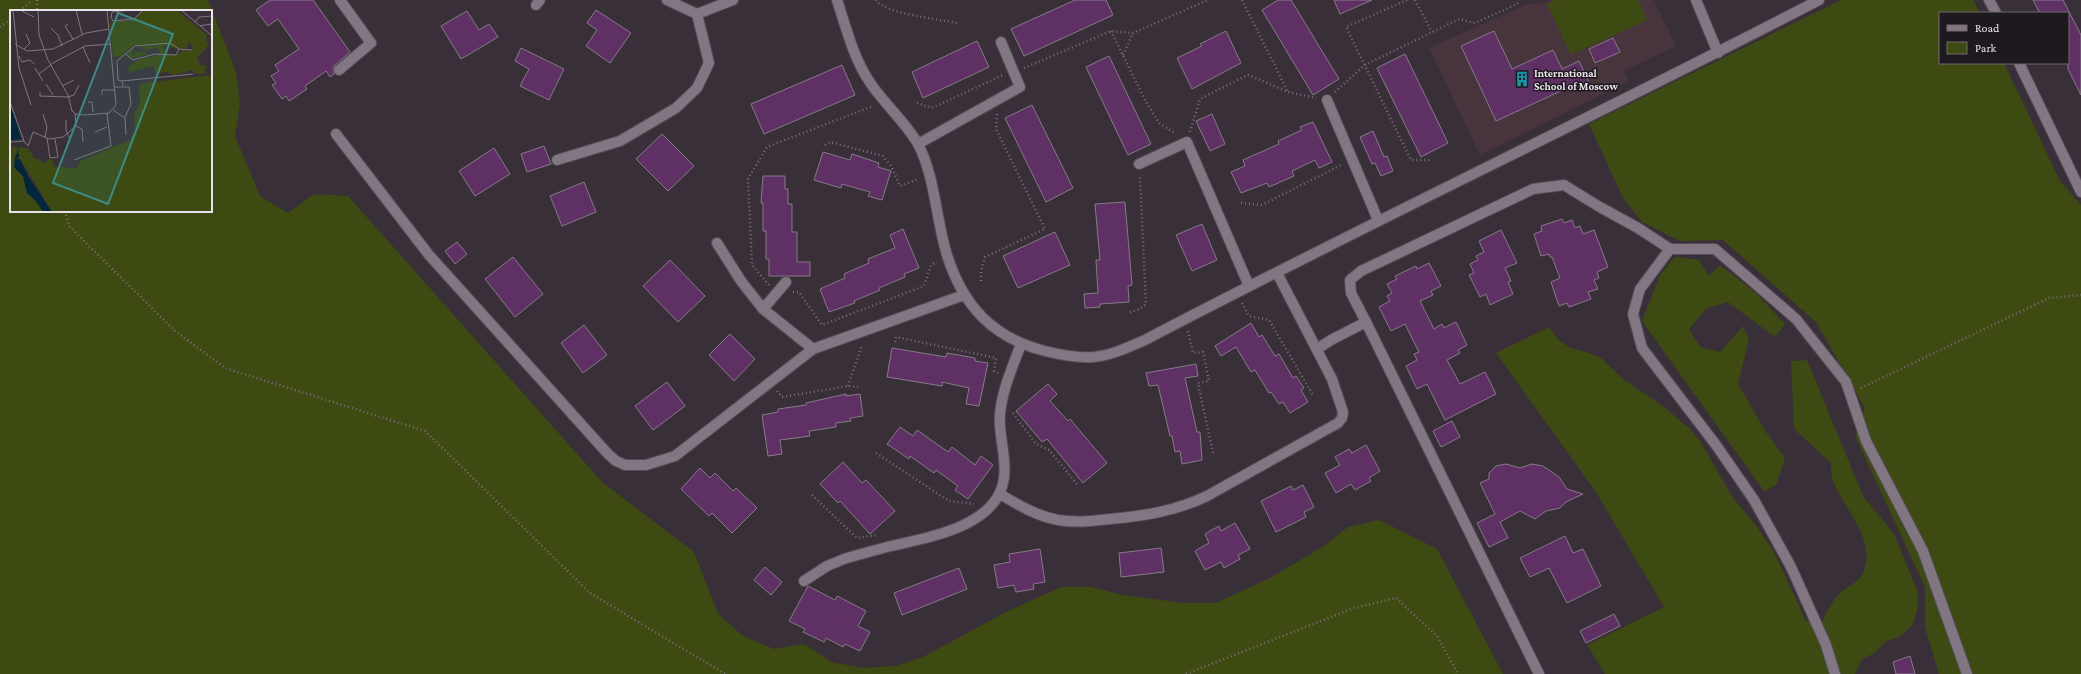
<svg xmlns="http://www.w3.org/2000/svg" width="2081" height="674" font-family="'Crimson Pro',serif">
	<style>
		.education { fill: #47343d }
		.green { fill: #3d4b13; fill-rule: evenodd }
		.building { fill: #5e3064; stroke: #867b87 }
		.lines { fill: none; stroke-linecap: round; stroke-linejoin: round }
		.minor-casing { stroke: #544c55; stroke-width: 12 }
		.path { stroke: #786f78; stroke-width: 2.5; stroke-dasharray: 1 3; stroke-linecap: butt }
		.minor { stroke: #817682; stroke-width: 10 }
		.labels { text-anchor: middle; stroke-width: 3; stroke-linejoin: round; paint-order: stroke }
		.poi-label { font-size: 11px; font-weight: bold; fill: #e9e3e9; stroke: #1d191e; text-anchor: start }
		.inset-road { fill: none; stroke: #7f777f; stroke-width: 1 }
		.view { fill: #3b8c87; fill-opacity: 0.15; stroke: #3b8c87; stroke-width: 2 }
		.inset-edge { fill: none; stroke: #e9e3e9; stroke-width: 2 }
	</style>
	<rect width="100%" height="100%" fill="#392f39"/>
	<polygon class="education" points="1551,0 1654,0 1676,46 1624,71 1629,81 1480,155 1429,48 1527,4 1544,3"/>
	<g class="green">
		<path d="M0 0H208L236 72 240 104 235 136 260 196 288 213 314 194 348 196 602 482 694 552 718 614 743 636 774 649 804 644 831 662 863 668 895 666 923 657 1006 612 1061 587H1091L1122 595 1184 603H1216L1270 578 1324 546 1348 527 1379 520 1437 549 1503 674H0ZM11 11H211V211H11Z"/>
		<polygon points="1555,0 1638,0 1647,20 1571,55 1547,4"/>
		<polygon points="1841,0 1973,0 1980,13 1940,13 1940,63 2004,63 2060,181 2081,205 2081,674 1939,674 1925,627 1925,587 1855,436 1865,408 1816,322 1723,240 1680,241 1642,222 1623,198 1589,124"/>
		<polygon points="1675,257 1699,260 1709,276 1720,265 1757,294 1785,324 1775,337 1728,302 1706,309 1689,329 1700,347 1720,352 1743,326 1749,340 1738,384 1766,432 1785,458 1776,485 1764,491 1642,321 1660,275"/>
		<path d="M1549 327 1558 339 1570 348 1586 352 1601 358 1623 379 1664 407 1690 429 1700 441 1733 498 1755 524 1774 552 1806 621 1822 622C1827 612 1832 601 1840 593 1848 585 1859 583 1864 571 1876 538 1844 510 1833 481 1831 476 1831 469 1831 463L1794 429 1791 361 1807 360 1863 496 1894 534 1918 593 1917 611 1912 626 1899 637 1885 642 1875 653 1862 659 1855 674H1605L1587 645 1664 607 1596 492 1496 353Z"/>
	</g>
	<g class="building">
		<polygon points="270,0 313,0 350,52 335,65 333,68 334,74 330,77 326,71 305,86 307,89 289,101 286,96 282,99 272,85 276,83 271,76 279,71 275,65 299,49 278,19 268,26 256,10"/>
		<polygon points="1075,0 1106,0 1113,15 1024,56 1011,29"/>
		<polygon points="1278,0 1291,0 1339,79 1313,95 1262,10"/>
		<polygon points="1334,0 1372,0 1340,14"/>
		<polygon points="2033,0 2063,0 2081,35 2081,95 2068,69 2068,13 2040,13"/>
		<polygon points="596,10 631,33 610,63 586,46 597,30 587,23"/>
		<polygon points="467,11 479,30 489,24 498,37 461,59 441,26"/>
		<polygon points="1226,31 1241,63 1192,89 1177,58 1202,46 1200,44"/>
		<polygon points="1494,31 1512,69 1553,50 1562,69 1579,61 1589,82 1577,87 1576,84 1496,121 1461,46"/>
		<polygon points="1613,38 1620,52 1595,63 1589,49"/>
		<polygon points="977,41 989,67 923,98 912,72"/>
		<polygon points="521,48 564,69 549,100 520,86 529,69 515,61"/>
		<polygon points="1405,54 1448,143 1421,157 1377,68"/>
		<polygon points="1109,56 1151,144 1128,155 1086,67"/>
		<polygon points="842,65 855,95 764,134 751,104"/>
		<polygon points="1032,105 1073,188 1046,202 1005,118"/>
		<polygon points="1212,114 1225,144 1210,151 1196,121"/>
		<polygon points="1313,122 1332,162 1319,168 1315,160 1292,171 1294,176 1269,187 1267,183 1241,193 1231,172 1245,166 1243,160 1279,144 1278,141 1302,130 1300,127"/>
		<polygon points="1373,131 1384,157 1387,156 1393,171 1381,176 1375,163 1372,164 1360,137"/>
		<polygon points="662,134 694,166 668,191 636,159"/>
		<polygon points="544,146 551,164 527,172 521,154"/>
		<polygon points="494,148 510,174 475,196 459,171"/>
		<polygon points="823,152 850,160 852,154 879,163 878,167 891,171 882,200 868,196 870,192 842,184 841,188 814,180"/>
		<polygon points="763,176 785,176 785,189 788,189 788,204 792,204 792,232 797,232 797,262 810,262 810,276 769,276 769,259 766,259 766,231 763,231 763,203 761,203"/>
		<polygon points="584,182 596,212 562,226 550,196"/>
		<polygon points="1125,202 1132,285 1128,286 1129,302 1100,304 1100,307 1085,308 1084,294 1098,293 1096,260 1100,260 1095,204"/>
		<polygon points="1562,219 1564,223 1572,220 1575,228 1580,226 1583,234 1594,230 1608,267 1597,272 1599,278 1594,280 1598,289 1588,292 1591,299 1569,307 1567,303 1559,306 1551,282 1560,278 1552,257 1550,257 1549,254 1541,256 1534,234 1542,231 1541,226"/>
		<polygon points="1202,224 1217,260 1192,271 1176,235"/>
		<polygon points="903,229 919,268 904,274 905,277 879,288 880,290 854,301 855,303 829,312 820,289 845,278 844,274 869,263 868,259 895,248 890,235"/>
		<polygon points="1501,230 1517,263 1505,268 1511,281 1508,282 1513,294 1490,305 1486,294 1480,297 1469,275 1474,273 1470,264 1478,260 1476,256 1484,252 1479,241"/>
		<polygon points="1055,232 1070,265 1018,288 1003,256"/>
		<polygon points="457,242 467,254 455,264 445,251"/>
		<polygon points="513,257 543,294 515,317 485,279"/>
		<polygon points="670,260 705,296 678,322 643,286"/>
		<polygon points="1429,263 1441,286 1431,291 1433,295 1420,301 1434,329 1442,324 1444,328 1456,322 1467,345 1458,350 1460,353 1447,360 1460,384 1485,372 1496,394 1445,420 1427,384 1417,389 1406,366 1417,360 1414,354 1419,352 1405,324 1391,331 1379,307 1390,301 1387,296 1392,293 1387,284 1397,279 1395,276 1416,266 1417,269"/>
		<polygon points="1251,323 1259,337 1262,335 1275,356 1279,354 1293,378 1296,376 1304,388 1301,390 1308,402 1290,413 1283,402 1279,404 1271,392 1269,393 1255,370 1251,372 1236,347 1221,356 1215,346"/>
		<polygon points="584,325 607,355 583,373 561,343"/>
		<polygon points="730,334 755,359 734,381 709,355"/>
		<polygon points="892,348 946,357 947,353 975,358 975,361 988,363 979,406 966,404 969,388 942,382 942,386 887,377"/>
		<polygon points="1196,364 1198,376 1185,378 1197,432 1200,432 1202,460 1182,464 1180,451 1175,452 1172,436 1170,436 1158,385 1149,386 1146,373"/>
		<polygon points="667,382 685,406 653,430 635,406"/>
		<polygon points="1048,384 1057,394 1050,401 1068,421 1070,419 1107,463 1083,483 1047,439 1042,442 1016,411"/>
		<polygon points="846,394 846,396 860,394 863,416 850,418 851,421 836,423 836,427 809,431 810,436 780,440 782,454 768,456 762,415 778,412 778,409 806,405 806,403"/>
		<polygon points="1452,421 1460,437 1441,447 1433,431"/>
		<polygon points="900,427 913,436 917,430 948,452 952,447 975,465 981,456 993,465 968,499 955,490 958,486 936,470 934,473 910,456 909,459 887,444"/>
		<polygon points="1366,445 1380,471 1369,478 1371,481 1355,490 1351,484 1336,493 1325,473 1340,465 1335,457 1349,449 1352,453"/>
		<polygon points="843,462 862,483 866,480 895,511 870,534 840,501 838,503 820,484"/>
		<polygon points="1506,464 1520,468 1532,464 1543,466 1559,477 1567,489 1583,494 1566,502 1560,508 1546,511 1535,519 1520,511 1500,522 1508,538 1489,547 1477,523 1495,514 1480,483 1489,479 1489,473 1496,466"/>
		<polygon points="700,468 710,478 715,473 733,491 736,488 757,508 732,533 712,513 709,516 681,489"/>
		<polygon points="1303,485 1314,507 1304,512 1306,517 1276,532 1261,501 1291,486 1293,490"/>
		<polygon points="1235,523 1250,549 1238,555 1240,559 1224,568 1221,562 1205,570 1195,551 1209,543 1205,534 1219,526 1221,531"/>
		<polygon points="1565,536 1573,553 1583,549 1601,586 1567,603 1549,568 1530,577 1520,558"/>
		<polygon points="1161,548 1164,572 1121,577 1119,553"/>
		<polygon points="1040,549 1045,582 1033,584 1034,589 1016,592 1014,585 998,588 994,565 1010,562 1009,554"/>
		<polygon points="765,567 782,582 771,595 754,580"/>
		<polygon points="959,568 967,589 902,615 894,593"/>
		<polygon points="808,586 835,600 837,596 866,611 858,626 870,632 860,651 845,644 843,647 826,638 824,642 803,632 805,629 789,621"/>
		<polygon points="1614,614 1620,626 1586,643 1580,631"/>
		<polygon points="1910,656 1915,674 1896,674 1893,662"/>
	</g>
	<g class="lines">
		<g class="minor-casing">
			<g id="minor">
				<polyline points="667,0 697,14 733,0"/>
				<path d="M837 0C846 27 853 57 869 81 883 103 905 121 918 144 935 176 936 220 947 255 963 306 993 338 1045 351 1061 355 1078 358 1094 357 1112 355 1129 347 1145 340 1368 223 1596 116 1819 0"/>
				<polyline points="1696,0 1718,53"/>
				<polyline points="1989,0 1996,13"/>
				<polyline points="536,5 540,0"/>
				<polyline points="2019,63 2081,192"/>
				<polyline points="339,70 371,43 340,0"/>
				<polyline points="1327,100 1378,220"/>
				<polyline points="336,134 429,255 608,454 616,461 625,465 646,465 675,456 813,349 964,295"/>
				<polyline points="918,144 1020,87 1001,42"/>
				<polyline points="557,160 620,141 676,108 697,88 709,63 697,14"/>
				<polyline points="1139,164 1187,142 1249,286"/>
				<polyline points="717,243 741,281 763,309 813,349"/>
				<polyline points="1670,249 1640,289 1633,314 1642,348 1716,445 1754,500 1791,567 1826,645 1835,674"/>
				<polyline points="763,309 786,282"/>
				<polyline points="1366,322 1351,293 1350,280 1361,271 1533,189 1564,185 1598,206 1638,228 1670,249 1715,249 1796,319 1846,382 1866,441 1923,551 1967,674"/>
				<polyline points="1317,349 1331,340 1366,322 1539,674"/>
				<path d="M1000 494C1018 505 1037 516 1058 520 1076 523 1092 521 1110 519 1144 516 1176 511 1207 496L1338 423 1342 418 1343 412 1332 379 1277 273"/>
				<path d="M804 581 827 566 844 559C860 554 876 550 891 546 930 537 998 526 1004 478 1007 456 998 435 1000 414 1002 390 1013 366 1021 344"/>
			</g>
		</g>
		<g class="path">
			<polyline points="37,0 37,11"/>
			<path d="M876 0C885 14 939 19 957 23"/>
			<polyline points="1242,0 1288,92"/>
			<polyline points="1407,0 1346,27 1411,160 1430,160"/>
			<polyline points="1415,0 1432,32"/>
			<polyline points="20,11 32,0"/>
			<polyline points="0,27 11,19"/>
			<polyline points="1111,31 1145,100 1159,123 1176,134"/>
			<polyline points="1123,55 1133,33"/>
			<polyline points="1024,68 1111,31 1133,33 1208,0"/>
			<polyline points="1335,92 1365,65 1459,19 1475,23 1517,4 1519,0"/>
			<polyline points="917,103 932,108 1003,75"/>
			<polyline points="1190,132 1200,99 1248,75 1288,92 1316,98"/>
			<polyline points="825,145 830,142 883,156 891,166 900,186 919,179"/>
			<polyline points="1241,203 1262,205 1341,165"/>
			<polyline points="65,211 69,226 175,331 225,368 425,431 590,593 725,674"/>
			<polyline points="981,281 981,271 985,257 1045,229 996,129 997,114"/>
			<polyline points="769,285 752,265 748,179 767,147 873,106"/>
			<polyline points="793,292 799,292 822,325 924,286 931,265 937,262"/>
			<polyline points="1242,303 1249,316 1269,320 1313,395"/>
			<polyline points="1130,312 1140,309 1146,304 1140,176"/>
			<polyline points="1188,331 1193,353 1203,352 1209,381 1198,383 1213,453"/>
			<polyline points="895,342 896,337 996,358 994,371 998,373"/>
			<polyline points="848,386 862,345"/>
			<polyline points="1861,388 2049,298 2081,295"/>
			<polyline points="777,391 782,397 848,386 858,387"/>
			<polyline points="1013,413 1036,444 1049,450 1077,484"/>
			<polyline points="876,453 949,501 974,504"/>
			<polyline points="812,495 857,538 877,535"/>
			<polyline points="1186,674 1354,608 1396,598 1437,636 1458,674"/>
		</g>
		<use href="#minor" class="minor"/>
	</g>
	<defs>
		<g id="building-bare" transform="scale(1.2)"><path d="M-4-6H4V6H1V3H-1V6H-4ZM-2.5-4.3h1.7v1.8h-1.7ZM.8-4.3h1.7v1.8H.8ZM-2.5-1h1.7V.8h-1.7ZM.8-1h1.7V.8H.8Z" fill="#0f9aa8" stroke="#1d191e" stroke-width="2.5" paint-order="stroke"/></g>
	</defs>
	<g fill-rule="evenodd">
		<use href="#building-bare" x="1522" y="79"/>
	</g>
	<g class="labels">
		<g class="poi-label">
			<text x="1534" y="77">International<tspan x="1534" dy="13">School of Moscow</tspan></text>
		</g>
	</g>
	<g transform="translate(10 10)">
		<rect width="202" height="202" fill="#392f39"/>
		<path d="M134 0H167L197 25 196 30 199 35 187 48 190 55H195V63L185 64 182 60 164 65 157 62 145 64 144 56 119 62 118 57 128 50 151 44 147 38 134 40 129 37 146 35H126L117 40 113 46 103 47 100 12 122 10ZM179 32 183 37 181 41 173 40 167 45 158 44 152 35 167 39 177 37ZM125 37 122 41 123 45 126 44 124 41 136 42 138 44 121 49 117 42ZM202 65V202H42L14 155 7 149 8 138 5 159 13 166 17 183 26 191 33 202H0V137L18 138 25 149H30L32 153 37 152V149L43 150 44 157 67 158 70 151 120 130 125 121 124 105 130 92 129 77 133 73Z" fill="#3d4b13" fill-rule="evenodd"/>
		<path d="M0 96 3 103 11 129 0 130ZM9 138 8 144 10 145 7 149H10L18 166 42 202H33L26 191 17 183 13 166 4 157 5 148Z" fill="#00273d"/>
		<path class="inset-road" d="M3 0 9 58 21 95M10 0 24 7M28 0 29 25 38 50 58 85 62 101 66 104 74 105 99 103 106 95 97 0M66 0 72 24M121 0 102 2 101 7 103 11 124 9 133 0M171 0 201 25 202 23M185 12 189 7 202 6M58 14 55 16 63 29M190 16 201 14 202 22M41 18 48 25 52 36M5 34 17 41 43 39 76 23 99 19M73 37 80 53M14 39 20 33 16 24M116 44 123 50 145 44 166 45 169 39M9 46 12 52 20 50 24 54M25 58 33 71M29 64 43 53 75 36 101 34M112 71 108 70 107 51 125 36 160 33 169 39 182 40M36 74 43 85M52 76 64 70M113 76 112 71 183 64M105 77H119L121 94 115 107M30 82V86L58 87 64 85 69 75M92 85V80H105M0 92 14 131M78 92H82L83 102M103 100 115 108 116 125M33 104 37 117 35 127M56 110V121L60 129M66 116 72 119 73 132M85 122 97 117M37 128 40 148 48 147 45 129M0 132 14 131 18 136 23 122 39 129 53 127 66 116 65 104M64 150 101 136 97 103"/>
		<path class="view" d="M108 3 163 24 98 194 43 173Z"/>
		<rect width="202" height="202" class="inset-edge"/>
	</g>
	<rect x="1939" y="12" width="130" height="52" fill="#1d191e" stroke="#6f6a6f"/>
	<rect x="1947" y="25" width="20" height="6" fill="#817682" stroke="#6f6a6f"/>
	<text x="1975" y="32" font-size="12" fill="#e9e3e9">Road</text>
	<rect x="1947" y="42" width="20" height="12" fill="#3d4b13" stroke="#6f6a6f"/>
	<text x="1975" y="52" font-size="12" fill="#e9e3e9">Park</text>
</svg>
